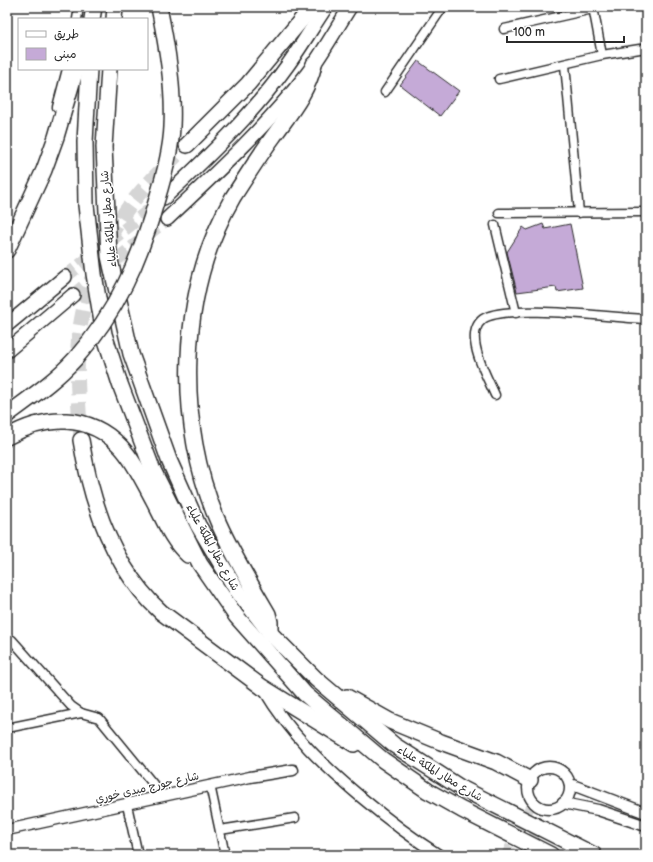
<svg xmlns="http://www.w3.org/2000/svg" width="653" height="862" font-family="'Balsamiq Sans','Playpen Sans Arabic',sans-serif">
	<style>
		.building { fill: #c5aad7; stroke: #2b2b2b }
		.lines { fill: none; stroke-linecap: round; stroke-linejoin: round }
		.tertiary-tunnel { stroke: #d5d5d5; stroke-width: 10; stroke-dasharray: 10 5; stroke-linecap: butt }
		.primary-tunnel { stroke: #d5d5d5; stroke-width: 13; stroke-dasharray: 13 6; stroke-linecap: butt }
		.motorway-tunnel { stroke: #d5d5d5; stroke-width: 15; stroke-dasharray: 15 8; stroke-linecap: butt }
		.minor-casing { stroke: #2b2b2b; stroke-width: 11 }
		.tertiary-casing { stroke: #2b2b2b; stroke-width: 13 }
		.primary-casing { stroke: #2b2b2b; stroke-width: 16 }
		.motorway-casing { stroke: #2b2b2b; stroke-width: 18 }
		.minor { stroke: #fff; stroke-width: 8 }
		.tertiary { stroke: #fff; stroke-width: 10 }
		.primary { stroke: #fff; stroke-width: 13 }
		.motorway { stroke: #fff; stroke-width: 15 }
		.motorway-bridge-casing { stroke: #2b2b2b; stroke-width: 18; stroke-linecap: butt }
		.motorway-bridge { stroke: #fff; stroke-width: 15 }
		.labels { text-anchor: middle; stroke-width: 3; stroke-linejoin: round; paint-order: stroke }
		.street-label { font-size: 11px; fill: #2b2b2b; stroke: #fff }
	</style>
	<rect width="100%" height="100%" fill="#fff"/>
	<filter id="ink" filterUnits="userSpaceOnUse"><feTurbulence type="fractalNoise" baseFrequency=".025" numOctaves="2"/><feDisplacementMap in="SourceGraphic" scale="8" xChannelSelector="R" yChannelSelector="G"/><feConvolveMatrix kernelMatrix="1 2 1 2 8 2 1 2 1" color-interpolation-filters="sRGB"/></filter>
	<g filter="url(#ink)">
		<g class="building">
			<polygon points="418,61 459,91 440,116 400,85"/>
			<polygon points="543,224 545,229 570,224 583,288 557,292 556,287 517,292 507,252 523,227 527,230"/>
		</g>
		<g class="lines">
			<g class="tertiary-tunnel">
				<polyline points="506,855 530,807"/>
				<polyline points="524,855 544,814"/>
			</g>
			<g class="primary-tunnel">
				<polyline points="65,277 158,203"/>
				<polyline points="73,295 167,219"/>
			</g>
			<path class="motorway-tunnel" d="M81 440C79 409 76 377 78 346 82 295 102 240 134 200 150 180 169 163 187 145"/>
			<g class="minor-casing">
				<g id="minor">
					<polyline points="593,7 602,55"/>
					<polyline points="77,19 79,7"/>
					<polyline points="504,29 593,9"/>
					<polyline points="565,65 579,213"/>
					<polyline points="499,79 602,55 646,48"/>
					<polyline points="385,92 443,7"/>
					<polyline points="57,107 67,69"/>
					<polyline points="499,213 646,212"/>
					<polyline points="495,225 516,313"/>
					<path d="M495 395C488 379 470 347 476 329 477 326 479 322 483 319 506 303 614 318 646 319"/>
					<polyline points="7,637 12,640 71,706 81,713 99,718 163,796"/>
					<polyline points="7,728 81,713"/>
					<polyline points="210,785 225,855"/>
					<polyline points="127,805 138,855"/>
					<polyline points="220,830 295,818"/>
				</g>
			</g>
			<g class="tertiary-casing">
				<g id="tertiary">
					<path d="M264 690C290 734 324 766 362 798 387 819 412 838 439 855"/>
					<circle cx="549" cy="788" r="21"/>
					<polyline points="570,784 646,813"/>
					<polyline points="563,803 598,810 646,826"/>
					<polyline points="7,830 250,777 293,770"/>
				</g>
			</g>
			<g class="primary-casing">
				<g id="primary">
					<path d="M164 198C208 157 252 115 287 66 301 47 313 26 326 7"/>
					<path d="M167 219C216 173 266 127 307 74 323 53 336 29 350 7"/>
					<polyline points="7,325 65,277"/>
					<polyline points="7,351 73,295"/>
				</g>
			</g>
			<g class="motorway-casing">
				<g id="motorway">
					<polyline points="92,19 94,7"/>
					<polyline points="114,19 115,7"/>
					<polyline points="89,69 85,142 86,205 94,274 104,334 120,384 152,468 200,564 236,616 305,694 383,760 428,791 462,810 551,855"/>
					<polyline points="109,69 104,147 109,256 131,354 169,460 198,525 236,589 270,633 316,679 394,745 461,788 594,855"/>
					<polyline points="187,145 248,84 312,7"/>
					<polyline points="7,250 44,170 56,137 76,69"/>
					<path d="M7 437C45 415 89 413 121 447 135 462 144 483 154 501 164 520 172 541 188 555"/>
					<path d="M81 440C91 503 113 568 161 612L262 687 354 744"/>
					<path d="M270 633V622L268 614C251 585 233 555 219 524 175 425 178 292 233 197 246 177 259 156 273 137 290 113 308 92 314 64"/>
					<polyline points="347,697 390,721 441,742 496,762 530,780"/>
				</g>
			</g>
			<use href="#minor" class="minor"/>
			<use href="#tertiary" class="tertiary"/>
			<use href="#primary" class="primary"/>
			<use href="#motorway" class="motorway"/>
			<g class="motorway-bridge-casing">
				<path id="motorway-bridge" d="M7 415C31 397 55 381 75 359 117 312 140 259 157 199 164 176 171 151 172 127 174 87 167 47 159 7"/>
			</g>
			<use href="#motorway-bridge" class="motorway-bridge"/>
		</g>
	</g>
	<g class="labels">
		<g class="street-label">
			<text transform="translate(108 219) rotate(-95)" y="4">شارع مطار الملكة علياء</text>
			<text transform="translate(213 547) rotate(61)" y="4">شارع مطار الملكة علياء</text>
			<text transform="translate(440 773) rotate(31)" y="4">شارع مطار الملكة علياء</text>
			<text transform="translate(147 787) rotate(-13)" y="4">شارع جورج مبدى خوري</text>
		</g>
	</g>
	<rect width="653" height="862" fill="none" stroke="#fff" stroke-width="24"/>
	<rect x="12" y="12" width="629" height="838" fill="none" stroke="#2b2b2b" stroke-width="1.5" filter="url(#ink)"/>
	<rect x="18" y="18" width="130" height="52" fill="#ffffff" stroke="#aaaaaa"/>
	<rect x="26" y="31" width="20" height="6" fill="#ffffff" stroke="#aaaaaa"/>
	<text x="54" y="38" font-size="12" fill="#2b2b2b">طريق</text>
	<rect x="26" y="48" width="20" height="12" fill="#c5aad7" stroke="#aaaaaa"/>
	<text x="54" y="58" font-size="12" fill="#2b2b2b">مبنى</text>
	<path d="M507 36v6h117v-6" fill="none" stroke="#2b2b2b" stroke-width="2"/>
	<text x="513" y="36" font-size="12" fill="#2b2b2b" stroke="#ffffff" stroke-width="3" paint-order="stroke">100 m</text>
</svg>
